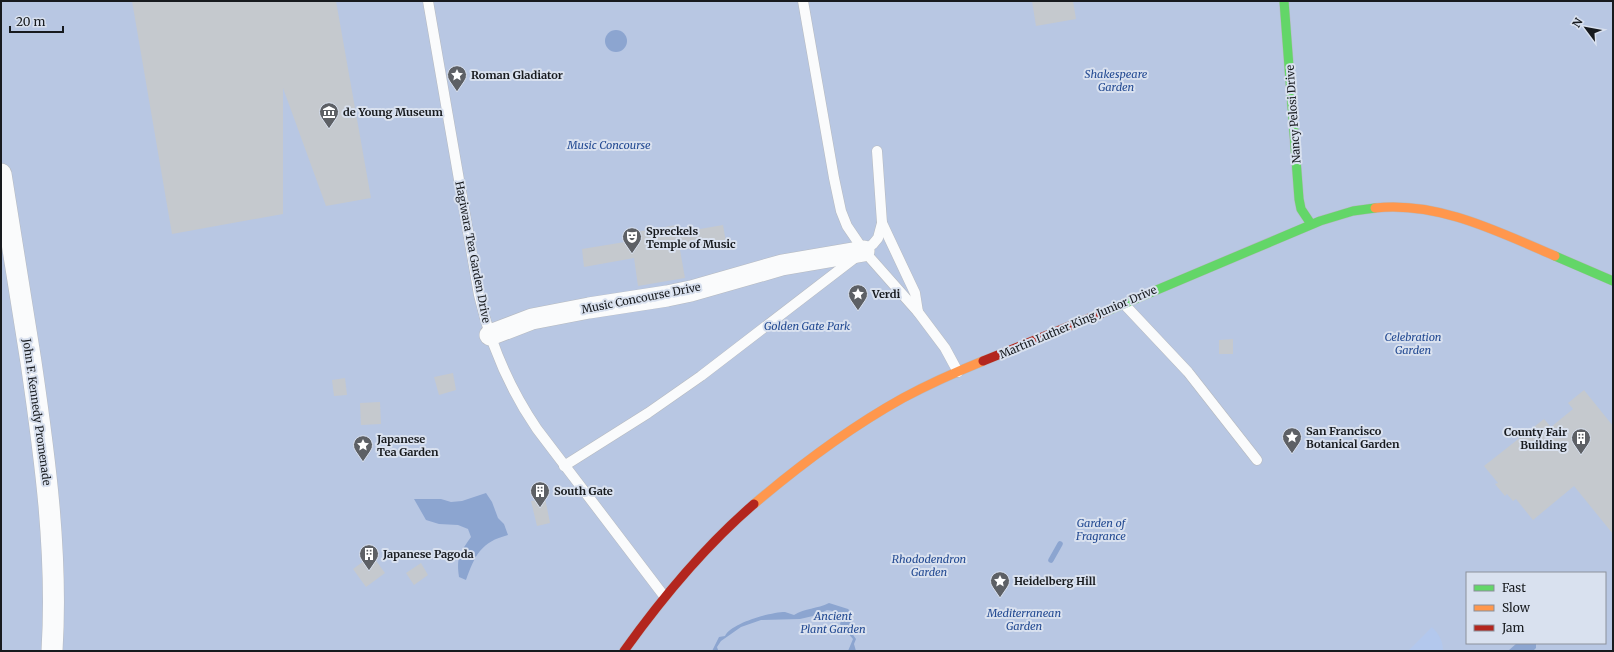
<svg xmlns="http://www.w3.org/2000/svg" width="1614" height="652" font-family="Merriweather,serif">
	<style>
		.green { fill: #b8c7e3; fill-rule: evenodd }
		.forest { fill: #b3c8ed }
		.water { fill: #8ca5d0 }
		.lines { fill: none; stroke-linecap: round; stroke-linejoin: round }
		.stream { stroke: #8ca5d0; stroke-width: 5.5 }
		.building { fill: #c5c9ce }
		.lane-casing { stroke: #b6bac0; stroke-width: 11 }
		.street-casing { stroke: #b6bac0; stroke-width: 22 }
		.fast-casing { stroke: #b6bac0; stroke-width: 10 }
		.slow-casing { stroke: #b6bac0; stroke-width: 10 }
		.jam-casing { stroke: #b6bac0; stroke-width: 10 }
		.lane { stroke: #fafbfc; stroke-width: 10 }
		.street { stroke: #fafbfc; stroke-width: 21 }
		.fast { stroke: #63d668; stroke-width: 9 }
		.slow { stroke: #ff974d; stroke-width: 9 }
		.jam { stroke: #b3261e; stroke-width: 9 }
		.labels { text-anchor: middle; stroke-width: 4; stroke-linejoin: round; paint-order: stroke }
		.park-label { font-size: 11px; font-style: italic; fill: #234a92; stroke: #d9e1ef }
		.poi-label { font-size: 11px; font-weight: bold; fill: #171a1e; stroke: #d9e1ef; text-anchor: start }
		.street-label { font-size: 11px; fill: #171a1e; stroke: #d9e1ef }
	</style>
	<rect width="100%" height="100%" fill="#dee2ea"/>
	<path class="green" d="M1 1H1613V651H1ZM1467 573H1605V643H1467Z"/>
	<path class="forest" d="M1432 627C1439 634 1443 641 1443 651H1408Z"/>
	<g class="water">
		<circle cx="616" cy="41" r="11"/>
		<path d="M486 493 492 502 498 518 504 524 508 535C481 542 475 555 466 580L459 577C456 556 460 553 471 537L468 529 458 525 439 524 426 520 414 499H441L451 502 462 501Z"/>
		<path d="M829 603 848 609 850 611 851 632 856 639 854 644 856 651H848L853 639 840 624 841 621 838 612 827 610 823 612H819L813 616 800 619 761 620 741 627 721 641 717 647 718 650 712 651 719 637 725 636C731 623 771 612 785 612 788 613 791 614 794 615 805 608 817 609 829 603Z"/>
		<polygon points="1517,643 1536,643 1536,648 1533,651 1508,651"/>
	</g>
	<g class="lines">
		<polyline class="stream" points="1051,560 1060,544"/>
	</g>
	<g class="building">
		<polygon points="132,1 336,1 371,198 326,206 283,88 283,214 172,234"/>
		<polygon points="1032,1 1073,1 1076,19 1036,26"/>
		<polygon points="676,225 677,233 723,225 726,242 680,250 685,278 638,286 634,258 584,267 582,249 631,241 630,233"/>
		<polygon points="1233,339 1233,354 1219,354 1219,340"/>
		<polygon points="453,373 456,390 439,395 434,377"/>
		<polygon points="345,378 347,395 334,396 332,380"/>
		<polygon points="1584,390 1613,426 1613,534 1574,486 1533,520 1516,499 1513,501 1507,494 1505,496 1495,484 1498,483 1484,466 1544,419 1551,427 1573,409 1568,403"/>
		<polygon points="380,402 381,424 361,425 360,403"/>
		<polygon points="545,498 550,523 537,526 531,501"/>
		<polygon points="372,555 385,573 366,587 353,569"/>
		<polygon points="421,563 428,575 414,585 406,573"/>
	</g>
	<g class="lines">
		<g class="lane-casing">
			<g id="lane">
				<path d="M428 1 479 295C490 343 509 388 537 429L664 596"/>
				<polyline points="803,1 834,178 841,211 847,226 864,251 918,312 945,348 958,372"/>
				<polyline points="882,223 915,293 918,312"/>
				<polyline points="1124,304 1188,372 1257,460"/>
				<polyline points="564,466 648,413 701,376 873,244 878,238 882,223 877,151"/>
			</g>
		</g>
		<g class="street-casing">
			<g id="street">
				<path d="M1 174C11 237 21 300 31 362 45 458 58 554 52 651"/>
				<polyline points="490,335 532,319 589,308 667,296 691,291 782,265 864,251"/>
			</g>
		</g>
		<g class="fast-casing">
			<g id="fast">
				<polyline points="1284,1 1299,199 1301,209 1311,224"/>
				<polyline points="1555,256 1613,281"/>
				<polyline points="1107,311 1320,221 1353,211 1375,208"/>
			</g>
		</g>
		<g class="slow-casing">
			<g id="slow">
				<path d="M1375 208C1438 201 1499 232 1555 256"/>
				<path d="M754 504C801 464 849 428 903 398 929 384 956 372 983 361"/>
			</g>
		</g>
		<g class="jam-casing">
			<g id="jam">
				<polyline points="983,361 1107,311"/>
				<path d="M624 651C662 598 704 547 754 504"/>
			</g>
		</g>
		<use href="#lane" class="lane"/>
		<use href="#street" class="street"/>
		<use href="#fast" class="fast"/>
		<use href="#slow" class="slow"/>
		<use href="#jam" class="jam"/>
	</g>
	<defs>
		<g id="sight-pin" transform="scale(1)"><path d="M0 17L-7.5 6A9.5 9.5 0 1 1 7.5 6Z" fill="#5d6065" stroke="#d9e1ef"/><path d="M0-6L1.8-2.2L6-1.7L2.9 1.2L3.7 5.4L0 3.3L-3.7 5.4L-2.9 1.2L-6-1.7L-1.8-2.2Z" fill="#fff"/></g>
		<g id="museum-pin" transform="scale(1)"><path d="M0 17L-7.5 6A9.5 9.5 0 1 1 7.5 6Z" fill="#5d6065" stroke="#d9e1ef"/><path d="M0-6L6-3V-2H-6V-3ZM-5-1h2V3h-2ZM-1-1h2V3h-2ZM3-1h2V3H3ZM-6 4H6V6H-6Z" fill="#fff"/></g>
		<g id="theatre-pin" transform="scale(1)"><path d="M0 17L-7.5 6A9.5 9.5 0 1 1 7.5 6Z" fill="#5d6065" stroke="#d9e1ef"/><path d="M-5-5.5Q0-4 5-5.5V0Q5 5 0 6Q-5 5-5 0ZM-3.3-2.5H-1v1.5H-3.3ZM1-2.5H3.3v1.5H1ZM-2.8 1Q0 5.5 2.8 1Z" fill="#fff"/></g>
		<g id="building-pin" transform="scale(1)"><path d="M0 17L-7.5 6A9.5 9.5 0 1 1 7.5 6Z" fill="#5d6065" stroke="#d9e1ef"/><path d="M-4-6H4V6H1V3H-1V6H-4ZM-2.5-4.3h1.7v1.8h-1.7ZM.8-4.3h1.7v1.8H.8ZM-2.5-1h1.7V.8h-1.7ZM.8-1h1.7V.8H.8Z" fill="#fff"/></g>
	</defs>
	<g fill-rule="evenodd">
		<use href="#sight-pin" x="457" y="75"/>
		<use href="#museum-pin" x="329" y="112"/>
		<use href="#theatre-pin" x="632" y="237"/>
		<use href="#sight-pin" x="858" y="294"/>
		<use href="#sight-pin" x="1292" y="437"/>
		<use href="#building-pin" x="1581" y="438"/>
		<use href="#sight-pin" x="363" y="445"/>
		<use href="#building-pin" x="540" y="491"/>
		<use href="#building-pin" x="369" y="554"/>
		<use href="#sight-pin" x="1000" y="581"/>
	</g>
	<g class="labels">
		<g class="park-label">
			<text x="1116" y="78">Shakespeare<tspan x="1116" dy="13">Garden</tspan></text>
			<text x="609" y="149">Music Concourse</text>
			<text x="807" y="330">Golden Gate Park</text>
			<text x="1413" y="341">Celebration<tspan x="1413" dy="13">Garden</tspan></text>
			<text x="1101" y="527">Garden of<tspan x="1101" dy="13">Fragrance</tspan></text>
			<text x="929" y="563">Rhododendron<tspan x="929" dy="13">Garden</tspan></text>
			<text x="1024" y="617">Mediterranean<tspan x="1024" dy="13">Garden</tspan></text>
			<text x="833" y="620">Ancient<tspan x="833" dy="13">Plant Garden</tspan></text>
		</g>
		<g class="poi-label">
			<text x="471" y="79">Roman Gladiator</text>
			<text x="343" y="116">de Young Museum</text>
			<text x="646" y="235">Spreckels<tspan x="646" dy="13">Temple of Music</tspan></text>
			<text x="872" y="298">Verdi</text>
			<text x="1306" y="435">San Francisco<tspan x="1306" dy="13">Botanical Garden</tspan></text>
			<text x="1567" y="436" text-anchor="end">County Fair<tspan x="1567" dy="13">Building</tspan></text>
			<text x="377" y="443">Japanese<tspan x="377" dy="13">Tea Garden</tspan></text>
			<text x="554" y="495">South Gate</text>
			<text x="383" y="558">Japanese Pagoda</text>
			<text x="1014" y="585">Heidelberg Hill</text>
		</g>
		<g class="street-label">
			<text transform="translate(1293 114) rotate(-94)" y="4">Nancy Pelosi Drive</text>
			<text transform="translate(473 252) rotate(79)" y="4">Hagiwara Tea Garden Drive</text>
			<text transform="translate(641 298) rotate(-11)" y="4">Music Concourse Drive</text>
			<text transform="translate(1078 322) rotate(-23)" y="4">Martin Luther King Junior Drive</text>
			<text transform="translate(37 412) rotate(82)" y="4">John F. Kennedy Promenade</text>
		</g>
	</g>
	<rect width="1614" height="652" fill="none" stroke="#171a1e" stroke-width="4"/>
	<rect x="1466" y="572" width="140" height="72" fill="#d9e1ef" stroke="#8b919b"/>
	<rect x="1474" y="585" width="20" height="6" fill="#63d668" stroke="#8b919b"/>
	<text x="1502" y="592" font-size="12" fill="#171a1e">Fast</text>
	<rect x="1474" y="605" width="20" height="6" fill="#ff974d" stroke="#8b919b"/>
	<text x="1502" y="612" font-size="12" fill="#171a1e">Slow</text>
	<rect x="1474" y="625" width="20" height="6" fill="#b3261e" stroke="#8b919b"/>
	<text x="1502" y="632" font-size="12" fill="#171a1e">Jam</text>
	<g transform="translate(1586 28) rotate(302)" stroke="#d9e1ef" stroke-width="3" paint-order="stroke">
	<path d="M0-3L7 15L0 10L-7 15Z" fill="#171a1e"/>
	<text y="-6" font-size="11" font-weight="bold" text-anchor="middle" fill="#171a1e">N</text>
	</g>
	<path d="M10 26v6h53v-6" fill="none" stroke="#171a1e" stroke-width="2"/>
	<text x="16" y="26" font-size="12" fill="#171a1e" stroke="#d9e1ef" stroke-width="3" paint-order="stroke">20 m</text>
</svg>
